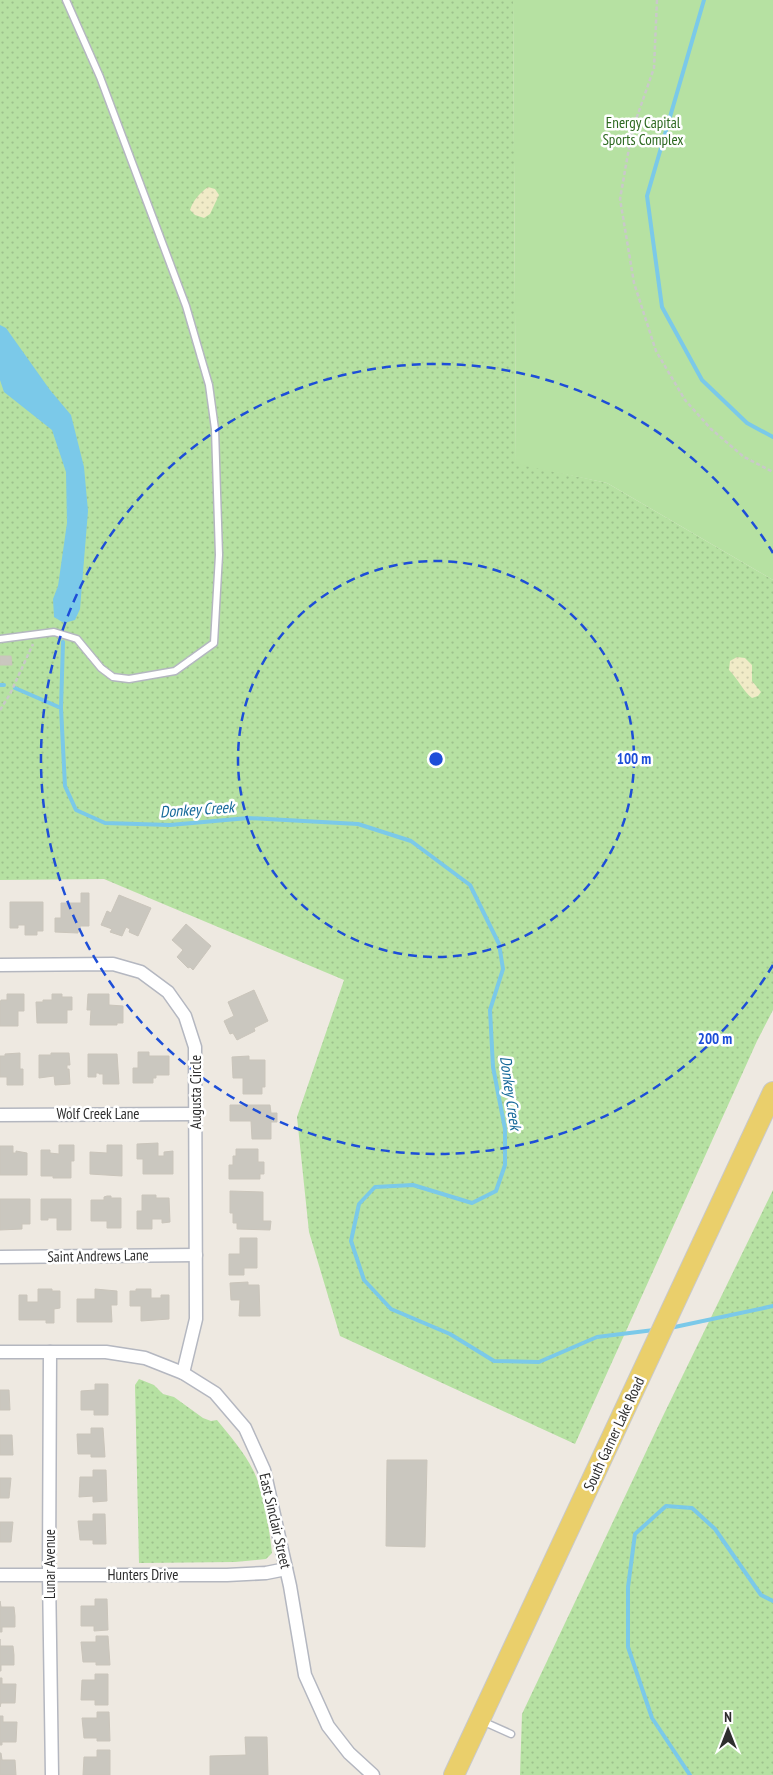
<svg xmlns="http://www.w3.org/2000/svg" width="773" height="1775" font-family="'PT Sans Narrow',sans-serif">
	<style>
		.grass { fill: url(#grass-dots) }
		.sand { fill: url(#sand-dots) }
		.park { fill: #b6e1a2 }
		.water { fill: #7bc9e9 }
		.lines { fill: none; stroke-linecap: round; stroke-linejoin: round }
		.stream { stroke: #7bc9e9; stroke-width: 4 }
		.building { fill: #cac7bf; stroke: #cac5bb }
		.service-casing { stroke: #b4b7c0; stroke-width: 9 }
		.minor-casing { stroke: #b4b7c0; stroke-width: 15 }
		.primary-casing { stroke: #c9c9c9; stroke-width: 22 }
		.path { stroke: #c9c9c9; stroke-width: 2.5; stroke-dasharray: 4 2.5; stroke-linecap: butt }
		.service { stroke: #fff; stroke-width: 6 }
		.minor { stroke: #fff; stroke-width: 12 }
		.primary { stroke: #eacf6b; stroke-width: 20 }
		.ring { fill: none; stroke: #1d4ed8; stroke-width: 2.5; stroke-dasharray: 9 6 }
		.labels { text-anchor: middle; stroke-width: 5; stroke-linejoin: round; paint-order: stroke }
		.park-label { font-size: 15px; fill: #2d6920; stroke: #fff }
		.street-label { font-size: 15px; fill: #2e2e2e; stroke: #fff }
		.water-label { font-size: 16px; font-style: italic; fill: #16699a; stroke: #fff }
		.centre { fill: #1d4ed8; stroke: #fff; stroke-width: 2.5 }
		.ring-label { font-size: 15px; text-anchor: middle; font-weight: bold; fill: #1d4ed8; stroke: #fff; stroke-width: 5; stroke-linejoin: round; paint-order: stroke }
	</style>
	<defs>
		<pattern id="grass-dots" width="8" height="8" patternUnits="userSpaceOnUse" patternTransform="scale(1.25)"><rect width="8" height="8" fill="#b6e1a2"/><path d="M2 2h.1M6 6h.1" fill="none" stroke="#9dc18c" stroke-width="1.8" stroke-linecap="round"/></pattern>
		<pattern id="sand-dots" width="8" height="8" patternUnits="userSpaceOnUse" patternTransform="scale(1.25)"><rect width="8" height="8" fill="#f0ebc7"/><path d="M2 2h.1M6 6h.1" fill="none" stroke="#cecaab" stroke-width="1.8" stroke-linecap="round"/></pattern>
	</defs>
	<rect width="100%" height="100%" fill="#eee9e1"/>
	<g class="grass">
		<polygon points="0,0 513,0 516,463 607,483 773,580 773,1010 757,1041 575,1444 340,1336 309,1232 297,1117 344,980 104,879 0,880"/>
		<polygon points="773,1190 773,1775 520,1775 522,1714 663,1416"/>
		<path d="M139 1379 154 1385 163 1394 174 1397 203 1418 211 1421 217 1420C230 1436 244 1452 253 1470 263 1488 270 1533 272 1553L266 1559 235 1562 139 1563 135 1385Z"/>
	</g>
	<g class="sand">
		<path d="M208 187 215 189 219 195 210 214 204 218 195 215 190 210C193 200 200 193 208 187Z"/>
		<path d="M737 657 745 658 752 665V681L761 692 758 696 752 698C743 691 738 679 729 670L730 661Z"/>
	</g>
	<polygon class="park" points="513,0 773,0 773,580 607,483 516,464"/>
	<polygon class="water" points="0,325 6,328 50,390 71,415 84,467 88,511 80,609 75,620 64,623 54,617 53,599 58,586 67,523 66,472 52,430 4,392 0,380"/>
	<g class="lines">
		<g class="stream">
			<polyline points="704,0 647,196 662,307 702,380 747,423 773,437"/>
			<polyline points="0,685 4,685"/>
			<polyline points="15,688 61,708 65,786 76,810 105,823 170,825 248,818 358,824 411,841 470,885 499,944 503,969 490,1010 493,1067 505,1129 505,1165 496,1191 472,1203 413,1185 375,1187 359,1204 351,1241 364,1280 391,1309 450,1334 494,1361 539,1362 597,1337 654,1330"/>
			<polyline points="61,708 63,642"/>
			<polyline points="670,1328 773,1306"/>
			<polyline points="690,1775 652,1718 628,1647 628,1587 635,1534 666,1506 692,1508 715,1529 761,1595 773,1601"/>
		</g>
	</g>
	<g class="building">
		<polygon points="0,656 11,656 12,665 0,665"/>
		<polygon points="81,893 89,893 89,926 80,926 80,931 78,931 78,933 55,932 55,918 61,918 61,903 81,903"/>
		<polygon points="119,895 151,908 138,936 129,932 130,929 126,927 122,936 110,932 112,929 101,925 107,911 111,913"/>
		<polygon points="10,902 43,902 43,931 37,931 37,935 25,935 25,925 18,925 18,928 10,928"/>
		<polygon points="186,924 211,946 193,970 190,967 188,968 177,957 183,950 172,940"/>
		<polygon points="254,990 268,1021 254,1028 255,1031 237,1040 233,1033 230,1034 224,1021 234,1016 228,1002"/>
		<polygon points="7,994 24,994 24,1011 18,1011 18,1026 0,1026 0,1003 1,1000 7,1000"/>
		<polygon points="52,994 62,994 62,997 72,997 72,1010 67,1010 67,1023 37,1023 36,1002 43,1002 43,1000 52,1000"/>
		<polygon points="88,994 109,994 109,1005 123,1006 123,1023 117,1023 117,1025 90,1025 91,1010 87,1010"/>
		<polygon points="138,1052 149,1052 149,1056 169,1056 169,1075 156,1075 156,1078 153,1078 153,1083 133,1083 133,1068 138,1068"/>
		<polygon points="20,1053 20,1069 23,1069 23,1085 7,1085 7,1077 0,1077 0,1056 5,1056 5,1054"/>
		<polygon points="51,1053 69,1053 70,1065 67,1065 67,1069 69,1069 70,1084 55,1085 54,1076 39,1078 39,1055 51,1055"/>
		<polygon points="88,1054 117,1054 119,1084 103,1084 103,1074 99,1074 99,1073 96,1073 96,1077 88,1077"/>
		<polygon points="249,1056 249,1060 265,1060 265,1087 262,1087 262,1094 243,1094 243,1078 233,1078 232,1057"/>
		<polygon points="230,1105 270,1105 271,1113 277,1113 277,1122 271,1122 271,1139 252,1139 251,1121 230,1121"/>
		<polygon points="158,1143 158,1156 164,1156 164,1152 173,1151 173,1174 143,1174 143,1159 137,1159 137,1144"/>
		<polygon points="59,1145 74,1145 74,1161 71,1161 71,1178 53,1178 53,1176 41,1176 41,1150 50,1150 50,1153 59,1154"/>
		<polygon points="107,1145 122,1145 122,1176 90,1174 90,1152 107,1153"/>
		<polygon points="0,1146 13,1146 13,1153 16,1153 16,1151 27,1153 27,1175 0,1175"/>
		<polygon points="236,1149 258,1149 258,1162 264,1162 264,1174 260,1174 260,1179 229,1179 229,1165 233,1165 233,1156 236,1156"/>
		<polygon points="230,1191 263,1192 263,1221 271,1221 270,1230 237,1229 237,1223 233,1223 233,1213 230,1213"/>
		<polygon points="142,1195 156,1195 156,1198 169,1198 170,1222 162,1223 162,1219 152,1219 152,1229 137,1229 137,1211 142,1211"/>
		<polygon points="107,1196 111,1196 111,1198 121,1198 121,1228 107,1228 107,1221 91,1221 91,1200 104,1200 104,1197"/>
		<polygon points="0,1199 30,1199 30,1224 22,1224 22,1229 0,1230"/>
		<polygon points="41,1199 71,1199 71,1230 57,1230 57,1218 48,1218 48,1220 41,1220"/>
		<polygon points="240,1238 257,1238 257,1268 244,1268 244,1275 229,1275 229,1254 240,1254"/>
		<polygon points="248,1282 248,1285 259,1285 260,1316 239,1316 240,1300 231,1300 230,1283"/>
		<polygon points="38,1289 52,1289 52,1291 60,1291 60,1308 54,1309 54,1323 46,1323 46,1320 19,1320 19,1295 27,1295 27,1302 38,1302"/>
		<polygon points="95,1289 117,1291 117,1305 111,1305 112,1322 77,1322 77,1299 95,1299"/>
		<polygon points="136,1289 151,1289 151,1298 161,1298 161,1295 169,1295 169,1319 141,1321 141,1306 130,1306 130,1291 136,1291"/>
		<polygon points="95,1384 108,1384 108,1415 94,1415 94,1410 81,1410 81,1391 95,1390"/>
		<polygon points="0,1390 9,1390 10,1410 0,1410"/>
		<polygon points="91,1428 103,1428 105,1457 91,1457 91,1454 78,1454 77,1434 91,1434"/>
		<polygon points="0,1435 12,1435 13,1455 0,1455"/>
		<polygon points="387,1460 427,1460 425,1547 386,1546"/>
		<polygon points="93,1470 106,1470 107,1501 93,1502 93,1496 79,1497 80,1477 93,1477"/>
		<polygon points="0,1478 11,1478 9,1498 0,1498"/>
		<polygon points="93,1514 105,1514 106,1544 93,1544 93,1540 80,1540 78,1521 93,1521"/>
		<polygon points="0,1522 13,1522 11,1542 0,1542"/>
		<polygon points="95,1599 107,1599 108,1630 94,1631 94,1626 81,1626 81,1606 95,1606"/>
		<polygon points="0,1601 1,1607 14,1607 15,1616 15,1627 2,1627 2,1632 0,1632"/>
		<polygon points="96,1636 108,1636 110,1665 96,1665 96,1662 83,1662 81,1642 96,1642"/>
		<polygon points="0,1639 0,1646 13,1646 14,1655 14,1665 1,1665 1,1671 0,1671"/>
		<polygon points="95,1674 108,1674 108,1705 95,1705 95,1700 81,1700 82,1680 95,1680"/>
		<polygon points="0,1678 2,1678 2,1684 16,1684 15,1703 1,1703 0,1707"/>
		<polygon points="97,1712 109,1712 110,1741 97,1741 97,1738 84,1738 82,1718 97,1718"/>
		<polygon points="0,1716 3,1716 3,1722 17,1722 16,1742 2,1742 2,1745 0,1745"/>
		<polygon points="245,1737 267,1737 268,1775 210,1775 210,1756 246,1755"/>
		<polygon points="97,1750 110,1750 110,1775 83,1775 84,1757 97,1757"/>
		<polygon points="0,1753 1,1753 2,1760 15,1760 16,1775 0,1775"/>
	</g>
	<g class="lines">
		<g class="service-casing">
			<g id="service">
				<polyline points="0,639 54,632 77,639 101,668 113,677 129,679 175,671 214,643 219,555 215,429 209,385 186,306 100,77 66,0"/>
				<polyline points="482,1721 511,1734"/>
			</g>
		</g>
		<g class="minor-casing">
			<g id="minor">
				<polyline points="0,965 113,964 141,972 168,992 185,1016 195,1047 196,1319 183,1373"/>
				<polyline points="0,1115 196,1114"/>
				<polyline points="0,1257 196,1255"/>
				<polyline points="0,1352 106,1352 145,1358 183,1373 215,1393 245,1428 264,1470 290,1586 305,1675 328,1726 349,1753 373,1775"/>
				<polyline points="50,1352 49,1574 52,1775"/>
				<polyline points="0,1575 227,1575 266,1573 286,1569"/>
			</g>
		</g>
		<g class="primary-casing">
			<polyline id="primary" points="454,1775 773,1092"/>
		</g>
		<g class="path">
			<polyline points="657,0 654,68 632,131 620,199 634,283 656,351 685,400 711,429 744,457 773,472"/>
			<polyline points="0,710 10,694 33,644"/>
		</g>
		<use href="#service" class="service"/>
		<use href="#minor" class="minor"/>
		<use href="#primary" class="primary"/>
	</g>
	<g class="ring">
		<circle cx="436" cy="759" r="198"/>
		<path d="M773 965A395 395 0 1 1 773 553"/>
	</g>
	<g class="labels">
		<g class="park-label">
			<text x="643" y="128">Energy Capital<tspan x="643" dy="17">Sports Complex</tspan></text>
		</g>
		<g class="street-label">
			<text transform="translate(196 1092) rotate(-90)" y="5">Augusta Circle</text>
			<text x="98" y="1119">Wolf Creek Lane</text>
			<text transform="translate(98 1256) rotate(-1)" y="5">Saint Andrews Lane</text>
			<text transform="translate(614 1434) rotate(-65)" y="5">South Garner Lake Road</text>
			<text transform="translate(275 1521) rotate(77)" y="5">East Sinclair Street</text>
			<text transform="translate(50 1564) rotate(-90)" y="5">Lunar Avenue</text>
			<text x="143" y="1580">Hunters Drive</text>
		</g>
		<g class="water-label">
			<text transform="translate(197 809) rotate(-4)" y="6">Donkey Creek</text>
			<text transform="translate(511 1093) rotate(82)" y="6">Donkey Creek</text>
		</g>
	</g>
	<circle cx="436" cy="759" r="8" class="centre"/>
	<g class="ring-label">
		<text x="634" y="764">100 m</text>
		<text x="715" y="1044">200 m</text>
	</g>
	<g transform="translate(728 1730)" stroke="#ffffff" stroke-width="4" paint-order="stroke">
	<path d="M0-4L9 19L0 12L-9 19Z" fill="#2e2e2e"/>
	<text y="-8" font-size="14" font-weight="bold" text-anchor="middle" fill="#2e2e2e">N</text>
	</g>
</svg>
